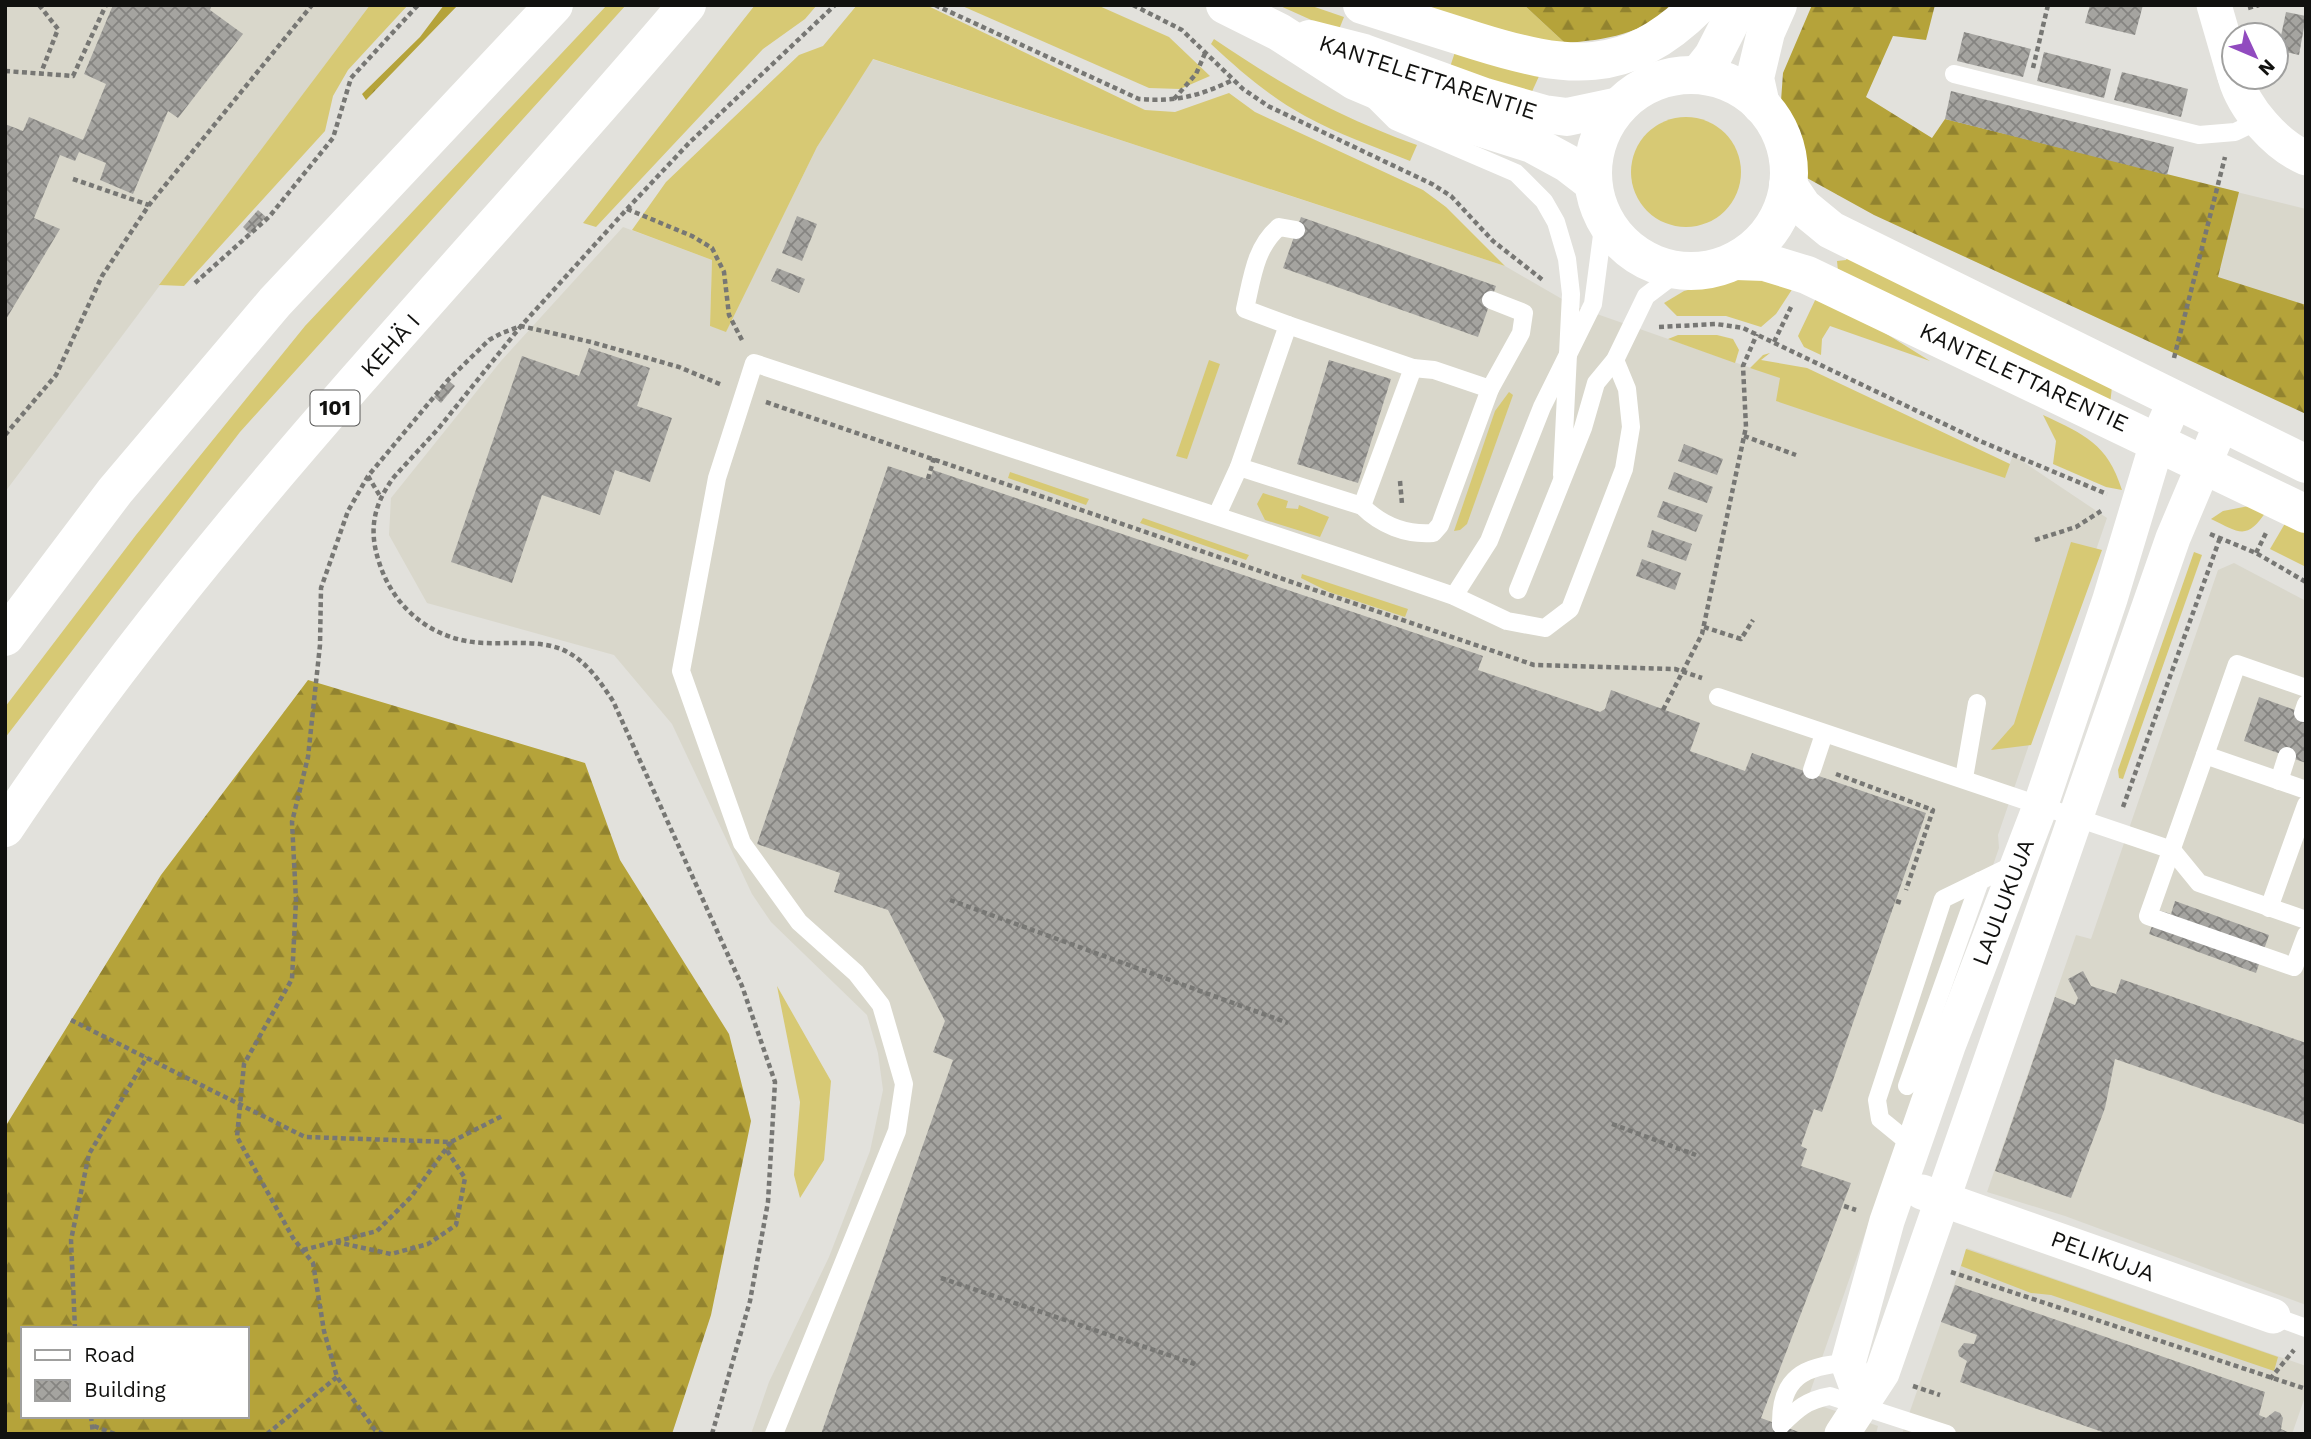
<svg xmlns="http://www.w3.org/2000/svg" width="2311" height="1439" font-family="'Work Sans',sans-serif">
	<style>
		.built { fill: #d9d7cb }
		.grass { fill: #d7c974 }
		.forest { fill: url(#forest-firs); fill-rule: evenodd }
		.building { fill: url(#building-cross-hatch) }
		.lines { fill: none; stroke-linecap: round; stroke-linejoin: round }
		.path { stroke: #777774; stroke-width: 4.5; stroke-dasharray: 5 3.5; stroke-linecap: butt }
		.lane { stroke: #fff; stroke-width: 18 }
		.street { stroke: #fff; stroke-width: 35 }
		.secondary { stroke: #fff; stroke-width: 38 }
		.highway { stroke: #fff; stroke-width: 38 }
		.labels { text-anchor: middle; stroke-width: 6; stroke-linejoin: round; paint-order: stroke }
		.shield { fill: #fff; stroke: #585857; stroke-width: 2 }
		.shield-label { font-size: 21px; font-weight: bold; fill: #11110f }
		.street-label { font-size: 23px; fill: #11110f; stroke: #fff }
	</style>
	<defs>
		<pattern id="forest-firs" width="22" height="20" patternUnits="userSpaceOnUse" patternTransform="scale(1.75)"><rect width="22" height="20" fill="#b5a33a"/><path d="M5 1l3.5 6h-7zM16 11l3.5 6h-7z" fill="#92832f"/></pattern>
		<pattern id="building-cross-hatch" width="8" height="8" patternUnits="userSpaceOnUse" patternTransform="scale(1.75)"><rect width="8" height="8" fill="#a5a4a0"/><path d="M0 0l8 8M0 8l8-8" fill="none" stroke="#858481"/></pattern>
	</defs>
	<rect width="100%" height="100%" fill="#e2e1dc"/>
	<g class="built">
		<polygon points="5,5 370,5 5,492"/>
		<polygon points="872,59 1505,266 1574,306 1754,369 1760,360 2005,477 2013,455 2107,518 1998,835 1999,848 1978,908 1807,1401 1878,1426 1876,1434 751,1434 769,1382 829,1257 870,1151 883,1090 878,1053 867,1015 771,922 752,894 672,724 614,655 427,603 389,535 391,498 501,361 623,227 712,260 710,326 726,331 817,147"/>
		<polygon points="2216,187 2306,209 2306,355 2190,290"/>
		<polygon points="2234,563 2306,601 2306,1305 2065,1216 1987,1192 2076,935 2091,939 2218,570"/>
		<polygon points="1967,1248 2306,1366 2306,1394 2292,1434 1902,1434"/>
	</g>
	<g class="grass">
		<polygon points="370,5 408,5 348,70 333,96 325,131 184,286 159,285"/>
		<polygon points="607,5 626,5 240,432 5,738 5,707 136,535 305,326"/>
		<polygon points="755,5 817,5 805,19 763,49 596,227 583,223"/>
		<polygon points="857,5 926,5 1145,110 1175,112 1229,93 1255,112 1423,190 1446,207 1505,266 873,59 817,147 726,332 710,326 712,260 632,230 666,182 799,55 823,46"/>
		<polygon points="960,5 1097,5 1169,37 1210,76 1180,89 1149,88"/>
		<polygon points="1278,5 1309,5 1344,17 1338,32"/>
		<polygon points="1410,5 1524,5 1565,43 1521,40"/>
		<path d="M1214 39C1283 86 1339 117 1417 145L1410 161C1375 147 1338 134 1305 116 1270 97 1240 71 1211 44Z"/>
		<polygon points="1455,52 1540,74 1530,96 1449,70"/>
		<circle cx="1686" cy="172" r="55"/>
		<polygon points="1851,253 2112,387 2110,404 1838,271 1837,261 1846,260"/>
		<polygon points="1745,275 1793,288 1776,314 1761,327 1726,316 1677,316 1664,303 1684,291"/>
		<polygon points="1819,292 1930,361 1830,326 1822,339 1821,355 1804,347 1798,336"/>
		<polygon points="1678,335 1717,335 1733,339 1739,350 1735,363 1668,339"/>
		<polygon points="1770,353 1761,360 1807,368 2010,464 2005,478 1776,401 1780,378 1750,368 1763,355"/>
		<polygon points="1209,360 1220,364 1187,459 1176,456"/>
		<polygon points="1509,392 1513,395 1467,524 1460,530 1454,531 1495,411"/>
		<path d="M2043 415C2085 435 2107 443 2122 490L2106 487 2053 464 2056 441Z"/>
		<polygon points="1010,472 1089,499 1086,505 1008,478"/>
		<polygon points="1263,493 1288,501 1286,508 1298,509 1299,505 1329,517 1320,537 1265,520 1257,504"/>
		<path d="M2254 505 2267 510C2247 541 2240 533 2211 519L2223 511Z"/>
		<polygon points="1143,518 1249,555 1246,560 1140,523"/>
		<polygon points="2287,520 2306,530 2306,567 2270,549"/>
		<polygon points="2071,542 2102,550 2031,745 1991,750 2014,724"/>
		<polygon points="2194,552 2202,555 2123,779 2119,778 2118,770"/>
		<polygon points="1302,574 1408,609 1405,617 1329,592 1301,578"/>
		<polygon points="777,986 831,1081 824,1160 800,1198 794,1175 800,1102"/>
		<polygon points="1966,1249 2278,1357 2274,1371 2051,1295 2031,1293 1961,1266"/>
	</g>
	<g class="forest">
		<polygon points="444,5 458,5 366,100 362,94 420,37"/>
		<path d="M1524 5H1673C1644 34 1605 40 1565 43Z"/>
		<polygon points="1812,5 1935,5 1926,40 1893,36 1866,97 1932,138 1945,119 2239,192 2218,277 2306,305 2306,414 1874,215 1807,178 1794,123 1781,101 1783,73"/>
		<path d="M308 680 585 763 620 860 729 1034 751 1121 711 1315 672 1434H5V1127L161 875ZM23 1329H247V1416H23Z"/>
	</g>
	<g class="building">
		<polygon points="113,5 212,5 210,10 243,34 178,118 168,111 133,194 100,180 106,163 79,152 75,161 60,155 34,218 60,229 5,321 5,124 23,131 29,117 83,140 106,84 84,74"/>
		<polygon points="2090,5 2143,5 2135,35 2085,23"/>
		<polygon points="2286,12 2306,16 2299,55 2278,50"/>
		<polygon points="1964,32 2031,49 2023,77 1957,61"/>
		<polygon points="2044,52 2111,69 2104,98 2037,81"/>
		<polygon points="2122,72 2188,89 2181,117 2114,100"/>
		<polygon points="1951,91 2174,147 2167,175 1945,119"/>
		<polygon points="258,210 266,217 250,234 243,227"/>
		<polygon points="797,216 817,224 802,261 782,253"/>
		<polygon points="1301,217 1496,286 1478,337 1283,268"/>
		<polygon points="777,268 805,279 799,293 771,281"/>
		<polygon points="589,348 650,368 637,406 672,418 650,482 615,470 600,515 542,495 512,583 451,562 522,356 579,376"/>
		<polygon points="1329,360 1391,379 1358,483 1297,464"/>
		<polygon points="449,381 455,386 441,403 434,397"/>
		<polygon points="1684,444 1723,459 1717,475 1678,461"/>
		<polygon points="888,466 930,480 933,470 1483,656 1478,670 1600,712 1605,709 1611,690 1700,723 1690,751 1745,771 1752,753 1926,813 1822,1112 1814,1109 1801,1146 1807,1149 1801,1166 1851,1183 1761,1418 1804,1434 821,1434 953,1060 933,1052 945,1021 888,910 834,892 840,873 757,844"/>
		<polygon points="1674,472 1713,487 1707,503 1668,489"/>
		<polygon points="1663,501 1703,515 1696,532 1657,517"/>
		<polygon points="1652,530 1692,544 1686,561 1647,547"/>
		<polygon points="1642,559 1681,573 1675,590 1636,576"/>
		<polygon points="2259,697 2306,714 2306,763 2244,741"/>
		<polygon points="2175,901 2269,935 2256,973 2149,934 2158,910 2171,914"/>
		<polygon points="2083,971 2091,986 2116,994 2121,979 2306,1043 2306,1125 2115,1059 2105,1108 2071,1198 1995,1171 2055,997 2075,1005 2078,998 2068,979"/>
		<polygon points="1955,1285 2265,1392 2259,1415 2266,1418 2275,1411 2280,1413 2283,1418 2281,1429 2292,1434 2108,1434 1960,1382 1967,1361 1959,1356 1958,1351 1964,1343 1974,1344 1977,1335 1941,1322"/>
	</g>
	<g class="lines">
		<g class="path">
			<polyline points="39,5 58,29 41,73"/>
			<path d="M935 5 1139 99C1177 102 1199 96 1233 80"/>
			<polyline points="1133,5 1182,30 1243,89 1268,106 1432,184 1451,196 1493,241 1544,281"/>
			<polyline points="2248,8 2259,5"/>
			<polyline points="2033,68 2048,5"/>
			<polyline points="5,71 73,76 106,5"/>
			<polyline points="1174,99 1196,74 1206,51"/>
			<polyline points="73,179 149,205"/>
			<polyline points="627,209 692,236 712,248 724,272 729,315 743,342"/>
			<polyline points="195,283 269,217 333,138 351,78 418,5"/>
			<polyline points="1659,327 1716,324 1743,328 1980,441 2107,494"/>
			<polyline points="1774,342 1791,307"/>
			<polyline points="2174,358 2225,157"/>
			<polyline points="766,402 1534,665 1675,669 1702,678"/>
			<polyline points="5,435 56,375 102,276 149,205 312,5"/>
			<polyline points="1744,436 1796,455"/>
			<polyline points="368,476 380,496"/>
			<polyline points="928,479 934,458"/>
			<polyline points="1400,481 1402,504"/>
			<polyline points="2210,534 2256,553 2306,582"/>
			<polyline points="2035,540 2076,527 2101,511"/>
			<polyline points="2256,553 2266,533"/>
			<polyline points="1704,627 1741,639 1753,620"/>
			<polyline points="1663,710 1702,634 1746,427 1743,366 1757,334"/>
			<polyline points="1836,774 1933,810 1906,890"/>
			<polyline points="2123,807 2220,538"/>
			<polyline points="950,900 1288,1023"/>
			<polyline points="1896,901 1902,903"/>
			<polyline points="71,1020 305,1137 451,1142 502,1116"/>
			<polyline points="1612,1124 1696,1155"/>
			<polyline points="1844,1206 1856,1210"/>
			<polyline points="336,1242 391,1254 428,1244 456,1225 465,1178 446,1149"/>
			<polyline points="303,1250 377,1231 411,1197 451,1142"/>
			<polyline points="1951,1272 2306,1389"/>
			<polyline points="941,1278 1195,1364"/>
			<polyline points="75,1329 71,1240 89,1154 147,1057"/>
			<polyline points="2270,1379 2294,1350"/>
			<polyline points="1913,1386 1940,1395"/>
			<polyline points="91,1416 93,1434"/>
			<polyline points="94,1426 115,1434"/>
			<polyline points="267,1434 337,1377"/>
			<polyline points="383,1434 375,1430 337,1377 324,1331 313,1263 293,1238 237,1137 244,1064 292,979 296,900 292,822 308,757 320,645 321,588 348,511 368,476 448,380 489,340 502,333 521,326 591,342 679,367 722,385"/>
			<path d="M712 1434 750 1301 768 1202 775 1082 742 986 613 701C599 680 585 659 561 649 537 640 511 644 486 643 435 642 394 610 379 562 368 529 374 504 394 477L438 429 521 326 627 209 689 143 835 5"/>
		</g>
		<g class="lane">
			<polyline points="1954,74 2199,135 2235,132 2260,120"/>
			<polyline points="1375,101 1395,121 1516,173 1544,201 1556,222 1567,259 1571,294 1562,475"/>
			<path d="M1288 325 1245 309C1252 279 1255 247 1279 227L1296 230"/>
			<path d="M1239 467 1362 506C1381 525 1406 535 1433 533L1440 525 1490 389 1521 333 1524 313 1491 300"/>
			<polyline points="1362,506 1413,368"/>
			<polyline points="1217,515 1239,467 1288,325 1413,368 1434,370 1490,389"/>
			<polyline points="1518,590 1583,428 1596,383 1615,360 1646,296 1679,271"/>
			<polyline points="1454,596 1489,541 1542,407 1593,304 1604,220"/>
			<polyline points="1718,697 2172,850 2199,883 2306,920"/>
			<polyline points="2303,713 2306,704"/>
			<polyline points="2205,755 2237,664 2306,688"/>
			<polyline points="1812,770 1824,734"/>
			<polyline points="1964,778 1977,703"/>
			<polyline points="2279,781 2287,756"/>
			<polyline points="2306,790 2205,755 2148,916 2294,967 2306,935"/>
			<polyline points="2269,908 2306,805"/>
			<polyline points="1907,1086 1980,881"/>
			<polyline points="1913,1146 1880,1119 1877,1100 1943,899 2015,864"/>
			<polyline points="2273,1316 2306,1328"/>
			<path d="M1781 1425C1797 1409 1807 1400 1830 1396L1947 1434"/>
			<path d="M1781 1425C1780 1378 1804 1365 1848 1363"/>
			<polyline points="774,1434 897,1131 904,1084 881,1005 856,973 799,922 742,843 681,671 717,478 754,363 1346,559 1454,596 1507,621 1545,628 1570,609 1624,469 1631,427 1627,389 1615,360"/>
		</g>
		<g class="street">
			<polyline points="2214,5 2234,74"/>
			<path d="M2235 77C2244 109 2276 145 2306 158"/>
			<polyline points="1922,1192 2273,1316"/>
			<polyline points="1863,1404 1848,1363 1887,1221 1948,1046 2041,804 2110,599 2158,440 2175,400"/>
			<polyline points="1842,1434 1882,1373 2173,538 2222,422"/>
		</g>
		<g class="secondary">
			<polyline points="1225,5 1279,32 1355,81 1421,109 1532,144 1567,163 1593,183"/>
			<polyline points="1309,39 1364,53 1485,97 1544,114 1567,117 1619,106"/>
			<circle cx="1691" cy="173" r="98"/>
			<polyline points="1788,185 1803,207 1831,230 2306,464"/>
			<polyline points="1736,261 1765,262 1807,275 2306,514"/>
		</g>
		<g class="highway">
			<path d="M1362 5C1400 17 1438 29 1476 41 1566 69 1626 78 1699 5"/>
			<polyline points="1698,75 1713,56 1739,5"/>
			<polyline points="1761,105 1755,78 1766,32 1778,5"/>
			<polyline points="5,637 115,491 275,302 554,5"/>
			<path d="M5 828C201 533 458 275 687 5"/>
		</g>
	</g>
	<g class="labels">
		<rect class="shield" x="310.5" y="390.5" width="49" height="35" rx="5"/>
		<g class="shield-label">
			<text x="335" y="415">101</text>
		</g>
		<g class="street-label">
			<text transform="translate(1428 77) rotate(18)" y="8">KANTELETTARENTIE</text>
			<text transform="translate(390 345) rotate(-48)" y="8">KEHÄ I</text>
			<text transform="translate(2024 377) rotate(25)" y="8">KANTELETTARENTIE</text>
			<text transform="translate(2003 902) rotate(-69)" y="8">LAULUKUJA</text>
			<text transform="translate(2103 1256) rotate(20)" y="8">PELIKUJA</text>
		</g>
	</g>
	<rect width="2311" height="1439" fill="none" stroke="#11110f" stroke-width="14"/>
	<rect x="21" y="1327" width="228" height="91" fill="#ffffff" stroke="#a0a09f" stroke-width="2"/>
	<rect x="35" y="1350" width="35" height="10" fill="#ffffff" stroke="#a0a09f" stroke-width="2"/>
	<text x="84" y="1362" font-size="21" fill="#11110f">Road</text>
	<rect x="35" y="1380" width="35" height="21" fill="url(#building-cross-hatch)" stroke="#a0a09f" stroke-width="2"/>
	<text x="84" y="1397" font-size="21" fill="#11110f">Building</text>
	<g transform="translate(2255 56) rotate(134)"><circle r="33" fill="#ffffff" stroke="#a0a09f" stroke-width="2"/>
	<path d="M0-5L12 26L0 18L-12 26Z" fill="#914bbf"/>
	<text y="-10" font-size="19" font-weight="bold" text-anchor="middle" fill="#11110f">N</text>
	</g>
</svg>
